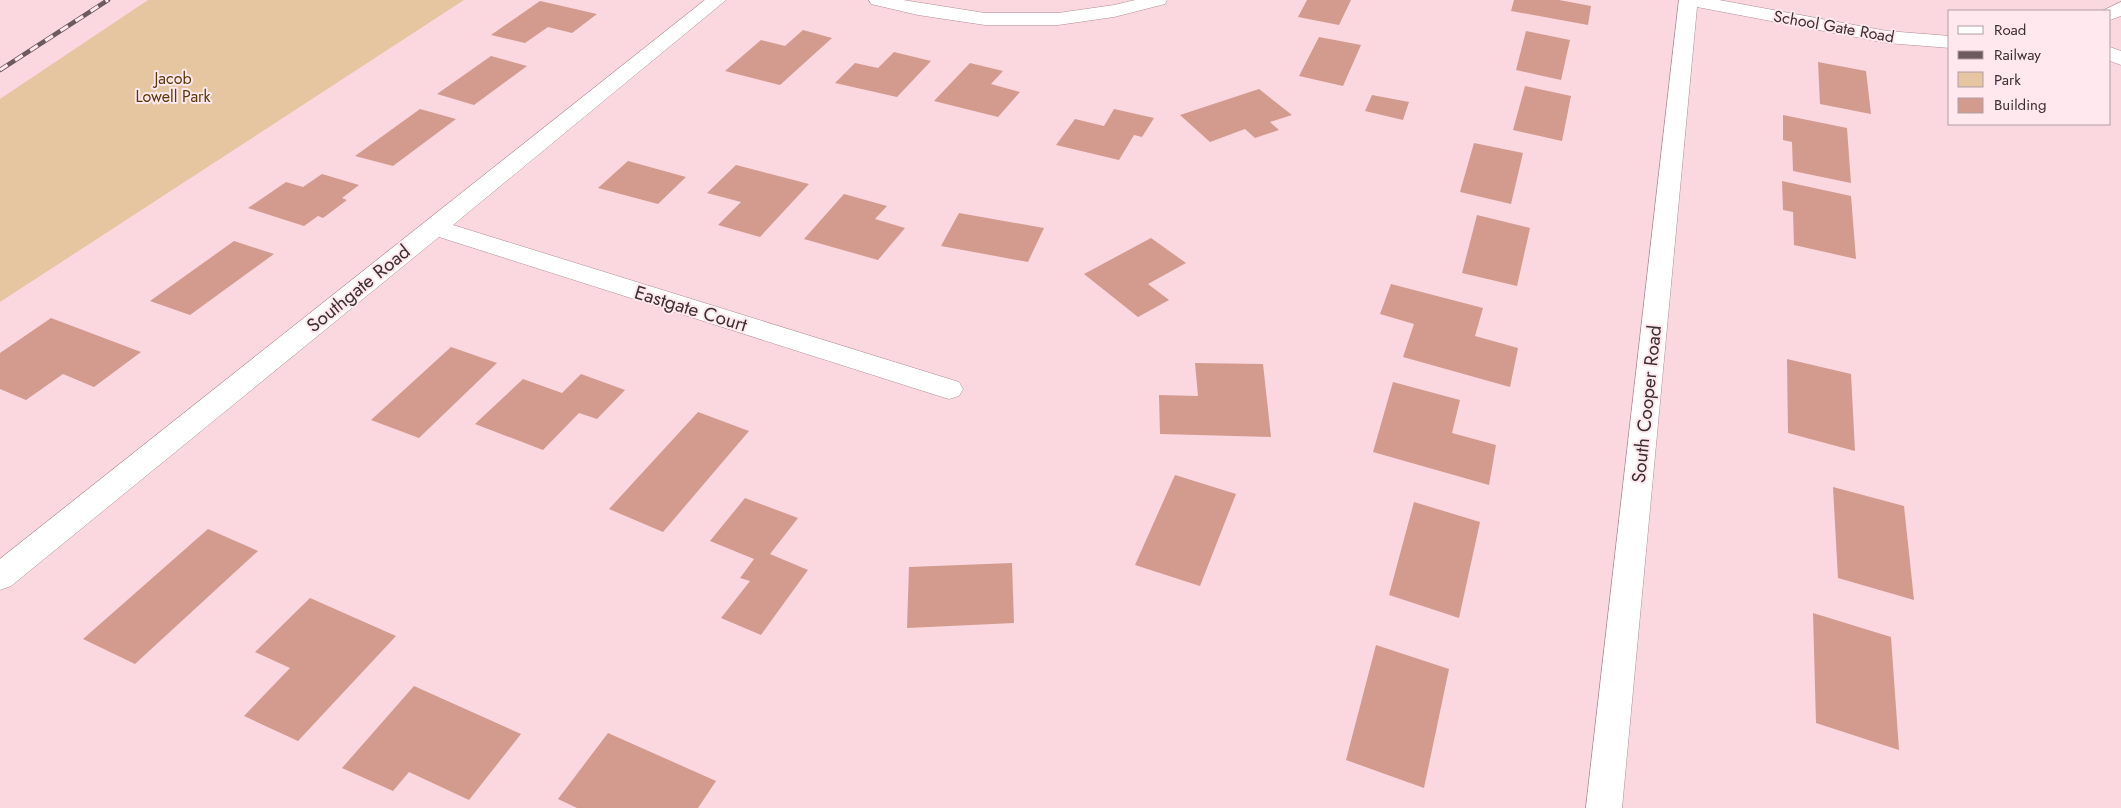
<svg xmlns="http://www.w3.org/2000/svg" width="2121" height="808" font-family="Jost,sans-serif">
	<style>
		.green { fill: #e6c5a1 }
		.building { fill: #d29b8e }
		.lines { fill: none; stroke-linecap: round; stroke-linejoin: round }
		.minor-casing { stroke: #af8d97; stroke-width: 1 }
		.minor { fill: #fff; fill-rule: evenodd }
		.rail-casing { stroke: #6d5a5e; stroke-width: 4.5 }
		.rail { stroke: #ffe8ee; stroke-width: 3; stroke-dasharray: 9; stroke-linecap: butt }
		.labels { text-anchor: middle; stroke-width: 4; stroke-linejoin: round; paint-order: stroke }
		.far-street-label { font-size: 16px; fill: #3c2f32; stroke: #ffe8ee }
		.far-park-label { font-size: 16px; fill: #5c3805; stroke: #ffe8ee }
		.street-label { font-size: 19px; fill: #3c2f32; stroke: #ffe8ee }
	</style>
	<rect width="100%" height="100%" fill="#fbd7e0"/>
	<polygon class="green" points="148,0 464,0 0,302 0,99"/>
	<g class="building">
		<polygon points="1307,0 1351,0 1339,25 1298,17"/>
		<polygon points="1514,0 1559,0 1591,6 1588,25 1511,11"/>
		<polygon points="540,1 597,14 572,33 548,27 525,43 491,35"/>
		<polygon points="803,30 832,38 780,85 725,71 761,40 785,46"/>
		<polygon points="1526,31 1570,40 1561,80 1516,70"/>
		<polygon points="1319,37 1361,45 1343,86 1299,76"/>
		<polygon points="894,52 931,61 897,97 835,83 855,63 878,68"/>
		<polygon points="491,56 527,66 474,105 437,94"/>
		<polygon points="1818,62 1866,71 1871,114 1820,104"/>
		<polygon points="970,63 1003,71 991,84 1020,92 998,117 934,101"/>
		<polygon points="1525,86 1571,96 1562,141 1513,130"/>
		<polygon points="1259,89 1292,115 1270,122 1279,130 1255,138 1245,129 1210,142 1180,115"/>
		<polygon points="1372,95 1409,102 1403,120 1365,111"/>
		<polygon points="420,109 456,119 393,166 355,156"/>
		<polygon points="1114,109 1154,118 1142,137 1134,135 1119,160 1056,145 1075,119 1104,126"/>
		<polygon points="1783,115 1847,128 1851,183 1793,171 1792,142 1783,140"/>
		<polygon points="1474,143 1523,153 1511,204 1460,192"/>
		<polygon points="628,161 686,177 658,204 598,188"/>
		<polygon points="736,165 809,184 760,237 718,225 741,202 707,193"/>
		<polygon points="322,174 359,185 342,198 347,200 323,218 318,216 304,226 248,208 286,182 303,187"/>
		<polygon points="1782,181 1851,196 1856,259 1794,245 1793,212 1783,210"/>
		<polygon points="844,194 887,206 875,219 905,228 878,260 804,239"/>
		<polygon points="959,213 1044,228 1028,262 941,246"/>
		<polygon points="1477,215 1530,228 1517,286 1462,273"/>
		<polygon points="1151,238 1186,263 1148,284 1169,300 1138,317 1084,274"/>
		<polygon points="234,241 274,254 190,315 150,301"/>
		<polygon points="1391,284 1483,308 1475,336 1518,348 1510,387 1403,357 1414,324 1380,314"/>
		<polygon points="51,318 141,352 94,387 63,374 26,400 0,389 0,353"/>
		<polygon points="451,347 497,363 419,438 371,420"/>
		<polygon points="1787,359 1851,374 1855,451 1788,433"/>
		<polygon points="1195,363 1263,364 1271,437 1160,434 1159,395 1198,396"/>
		<polygon points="581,374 625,390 597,419 579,413 543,450 475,424 523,379 562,393"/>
		<polygon points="1393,382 1460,400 1452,433 1496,445 1489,485 1373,452"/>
		<polygon points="698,412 749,431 663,532 609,509"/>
		<polygon points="1175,475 1236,494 1200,586 1135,565"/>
		<polygon points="1833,487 1904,506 1914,600 1838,578"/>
		<polygon points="745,498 798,518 770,554 808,570 761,635 721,618 750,581 740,578 754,559 710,541"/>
		<polygon points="1414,502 1480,522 1459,618 1389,595"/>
		<polygon points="208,529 258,551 135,664 83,639"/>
		<polygon points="1012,563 1014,623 907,628 909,567"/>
		<polygon points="310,598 396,636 298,741 244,716 290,668 255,652"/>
		<polygon points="1813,613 1891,637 1899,750 1816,723"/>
		<polygon points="1376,645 1449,669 1424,788 1346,760"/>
		<polygon points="414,686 521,734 469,800 409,772 393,791 342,768"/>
		<polygon points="608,733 716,781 698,808 577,808 558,799"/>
	</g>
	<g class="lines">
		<g class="minor-casing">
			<g id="minor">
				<polygon points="705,0 726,0 453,225 959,382 963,389 959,396 949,399 939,396 439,237 11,586 0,590 0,559"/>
				<polygon points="869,0 903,0 985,13 1058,13 1114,5 1135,0 1167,0 1165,4 1114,17 1058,25 985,25 918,15 871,4"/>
				<polygon points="1679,0 1719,0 1887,31 1950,36 1950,48 1887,43 1697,7 1622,808 1586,808"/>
				<polygon points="2121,2 2121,16 2110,20 2110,11 2102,11"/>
				<polygon points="2110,47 2121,51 2121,65 2110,61"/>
			</g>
		</g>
		<use href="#minor" class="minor"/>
		<g class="rail-casing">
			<polyline id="rail" points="0,70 108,0"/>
		</g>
		<use href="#rail" class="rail"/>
	</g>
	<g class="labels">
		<g class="far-street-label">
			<text transform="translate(1834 26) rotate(10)" y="6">School Gate Road</text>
		</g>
		<g class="far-park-label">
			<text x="173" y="84">Jacob<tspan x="173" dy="18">Lowell Park</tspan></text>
		</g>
		<g class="street-label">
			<text transform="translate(358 288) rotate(-39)" y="7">Southgate Road</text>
			<text transform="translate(691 308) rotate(17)" y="7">Eastgate Court</text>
			<text transform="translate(1646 404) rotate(-84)" y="7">South Cooper Road</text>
		</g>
	</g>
	<rect x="1948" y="10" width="162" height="115" fill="#ffe8ee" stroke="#b19ea3"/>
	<rect x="1958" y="26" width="25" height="8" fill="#ffffff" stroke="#b19ea3"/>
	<text x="1994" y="35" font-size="15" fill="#3c2f32">Road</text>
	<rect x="1958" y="51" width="25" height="8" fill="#6d5a5e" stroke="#b19ea3"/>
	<text x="1994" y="60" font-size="15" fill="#3c2f32">Railway</text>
	<rect x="1958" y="72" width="25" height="15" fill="#e6c5a1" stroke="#b19ea3"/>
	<text x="1994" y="85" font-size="15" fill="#3c2f32">Park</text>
	<rect x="1958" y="98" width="25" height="15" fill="#d29b8e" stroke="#b19ea3"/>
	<text x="1994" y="110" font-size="15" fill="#3c2f32">Building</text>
</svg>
